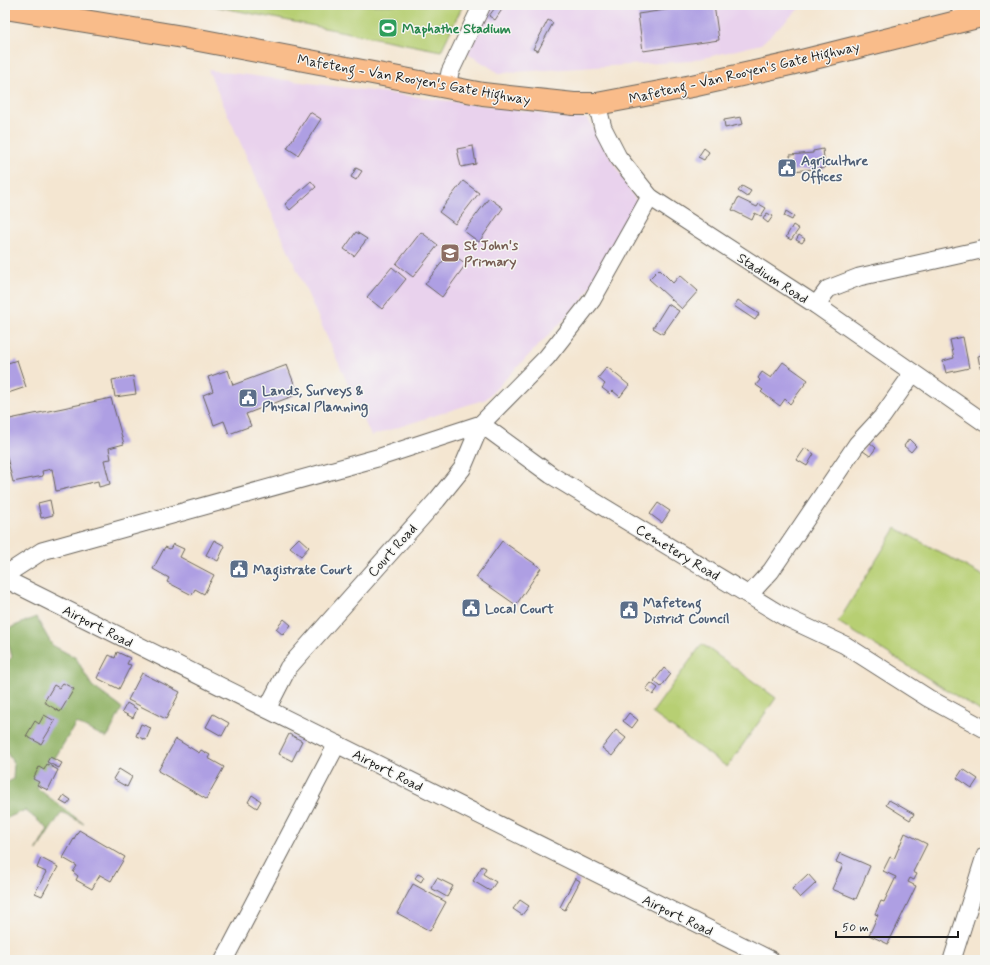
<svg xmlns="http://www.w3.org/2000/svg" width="990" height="965" font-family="Mynerve,sans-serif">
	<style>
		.built { fill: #e9d2ed }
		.green { fill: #b7cf73; stroke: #6a7648 }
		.forest { fill: #91b265; stroke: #566740 }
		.building { fill: #ae9fe3 }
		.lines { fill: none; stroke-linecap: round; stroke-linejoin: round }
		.minor-casing { stroke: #68635b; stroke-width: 19 }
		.primary-casing { stroke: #68635b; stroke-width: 24 }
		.minor { stroke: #fff; stroke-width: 17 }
		.primary { stroke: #f9bc8a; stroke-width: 22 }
		.labels { text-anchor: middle; stroke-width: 3; stroke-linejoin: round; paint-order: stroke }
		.leisure-label { font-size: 14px; font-weight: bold; fill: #27864d; stroke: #f6f6f2; text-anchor: start }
		.street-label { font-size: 14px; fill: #1c1c1c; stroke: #f6f6f2 }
		.service-label { font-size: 14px; font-weight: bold; fill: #4e5e75; stroke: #f6f6f2; text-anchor: start }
		.education-label { font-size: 14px; font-weight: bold; fill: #785e54; stroke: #f6f6f2; text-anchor: start }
	</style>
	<rect width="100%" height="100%" fill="#f6f6f2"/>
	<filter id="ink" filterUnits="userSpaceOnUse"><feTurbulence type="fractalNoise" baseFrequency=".025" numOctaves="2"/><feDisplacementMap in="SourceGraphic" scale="8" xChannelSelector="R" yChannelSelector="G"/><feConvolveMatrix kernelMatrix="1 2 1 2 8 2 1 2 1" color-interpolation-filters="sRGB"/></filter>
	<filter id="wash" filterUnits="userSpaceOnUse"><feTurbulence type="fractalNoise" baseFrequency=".012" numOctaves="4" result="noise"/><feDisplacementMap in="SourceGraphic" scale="16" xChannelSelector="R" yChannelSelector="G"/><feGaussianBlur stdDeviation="0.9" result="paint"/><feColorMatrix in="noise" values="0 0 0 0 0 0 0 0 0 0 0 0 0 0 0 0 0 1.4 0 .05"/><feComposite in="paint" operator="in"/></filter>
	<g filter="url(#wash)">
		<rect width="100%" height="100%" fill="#f4e6d1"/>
		<g class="built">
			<polygon points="490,5 803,5 761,44 691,61 499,73 467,53"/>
			<polygon points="208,70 588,119 638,204 582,301 486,399 371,436"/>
		</g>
		<g class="green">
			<polygon points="208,5 463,5 441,51"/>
			<polygon points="896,528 985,577 985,714 838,622"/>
			<polygon points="702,644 776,698 727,767 652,713"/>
		</g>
		<polygon class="forest" points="36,617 52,645 76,658 92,686 122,708 107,738 76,723 37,788 84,824 62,812 36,851 48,829 25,810 5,819 5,784 13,779 14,764 5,750 5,664 12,657 5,630"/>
		<g id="blocks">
			<g class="building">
				<polygon points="497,5 505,5 495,20 489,16"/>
				<polygon points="699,5 714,5 719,40 643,51 638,14"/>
				<polygon points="548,20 553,23 538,51 533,49"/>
				<polygon points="310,112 321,119 298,155 287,148"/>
				<polygon points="741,117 743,124 725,128 724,120"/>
				<polygon points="473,146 476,164 461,167 457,149"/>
				<polygon points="704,148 709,152 704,160 698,157"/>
				<polygon points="823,149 825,168 792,171 790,155 813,153 813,151"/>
				<polygon points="356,168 362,171 356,180 351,177"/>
				<polygon points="311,181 316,187 290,210 285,204"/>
				<polygon points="463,181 479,193 455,224 439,212"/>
				<polygon points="742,186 751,191 747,197 738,191"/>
				<polygon points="489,198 503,208 479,242 464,231"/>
				<polygon points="738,198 757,207 759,204 766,208 761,216 755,213 752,220 732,210"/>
				<polygon points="786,211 794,216 792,220 784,216"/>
				<polygon points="767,213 773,216 768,223 763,219"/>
				<polygon points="793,225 799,229 791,240 786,237"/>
				<polygon points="356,232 367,239 354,256 344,249"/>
				<polygon points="421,232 438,245 413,277 396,264"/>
				<polygon points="799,235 805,239 802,243 796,240"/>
				<polygon points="450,252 466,264 442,297 425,284"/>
				<polygon points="392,267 406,279 382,309 367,297"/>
				<polygon points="659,269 673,283 680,275 698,291 682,309 649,279"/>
				<polygon points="738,300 759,314 755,320 734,306"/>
				<polygon points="668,304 679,311 663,334 653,328"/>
				<polygon points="963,337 969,368 946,373 943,361 954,358 950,340"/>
				<polygon points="985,354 985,366 980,367 978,356"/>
				<polygon points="17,360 26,387 5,394 5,364"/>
				<polygon points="783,362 808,380 790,404 785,399 780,406 761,392 763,390 756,385 760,380 758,378 762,372 771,378"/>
				<polygon points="287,365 298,394 246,414 251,426 229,434 224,421 214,425 203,395 213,391 208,377 228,370 233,385"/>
				<polygon points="607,367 629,385 620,397 613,391 610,394 602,388 605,384 598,378"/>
				<polygon points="133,376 136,394 115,397 112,380"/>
				<polygon points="111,398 124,444 109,448 111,459 104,460 110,484 99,487 98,481 56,491 52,469 42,471 43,476 13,482 5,449 5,420"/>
				<polygon points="909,439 916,446 911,452 904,446"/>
				<polygon points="869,442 876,448 870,456 863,451"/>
				<polygon points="805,448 814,454 807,466 797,460"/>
				<polygon points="50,500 53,515 41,518 38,503"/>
				<polygon points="658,503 670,511 662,523 650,514"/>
				<polygon points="299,538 309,547 301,556 290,547"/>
				<polygon points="214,540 225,546 218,561 206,555"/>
				<polygon points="502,541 541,568 516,605 476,577"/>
				<polygon points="173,544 184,549 180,557 214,575 204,594 195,589 192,595 167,582 169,578 153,569 165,547 170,549"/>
				<polygon points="284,619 291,625 283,635 276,629"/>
				<polygon points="117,652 130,658 127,664 131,665 119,689 97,678 109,655 115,658"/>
				<polygon points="664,668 671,674 661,687 654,681"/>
				<polygon points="142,673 180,692 166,719 128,700"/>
				<polygon points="63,683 74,689 60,712 44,702 54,685 59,688"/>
				<polygon points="651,683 658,688 653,695 646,689"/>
				<polygon points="127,703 137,709 133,718 122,712"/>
				<polygon points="629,713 638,720 632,728 623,721"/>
				<polygon points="213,714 229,723 222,736 206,727"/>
				<polygon points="44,715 55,721 41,744 26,736 35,721 39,724"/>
				<polygon points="141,724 151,728 146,740 136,736"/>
				<polygon points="616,730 626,738 612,756 602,748"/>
				<polygon points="289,734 302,741 292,761 279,754"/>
				<polygon points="176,739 199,753 201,750 210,755 208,758 224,767 206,799 158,771"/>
				<polygon points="50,757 62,763 59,768 47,762"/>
				<polygon points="47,764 58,770 48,790 37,785 39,782 33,779 39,767 44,770"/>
				<polygon points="119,769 132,777 127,787 113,779"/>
				<polygon points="963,769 978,779 972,788 957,778"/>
				<polygon points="64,795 71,800 67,805 60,801"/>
				<polygon points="252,795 261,801 257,808 248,802"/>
				<polygon points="889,800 914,814 910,820 886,805"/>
				<polygon points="79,830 125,857 111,881 100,875 92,889 76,880 78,876 73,872 77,866 63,858"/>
				<polygon points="905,833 927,844 913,872 917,874 914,880 910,878 908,882 916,886 888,944 869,935 878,915 875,914 881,901 884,902 896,877 883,871 890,857 894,859"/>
				<polygon points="840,853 870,866 856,899 832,889 843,865 836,862"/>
				<polygon points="41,858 58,867 42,896 35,893 46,872 37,868"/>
				<polygon points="482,866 486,868 483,874 496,882 490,891 473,881"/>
				<polygon points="418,874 424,877 421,882 415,878"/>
				<polygon points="808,874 816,883 800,898 792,889"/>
				<polygon points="437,878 453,886 447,897 431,888"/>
				<polygon points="575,878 580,881 565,910 560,907"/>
				<polygon points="413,884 446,902 430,931 397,913"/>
				<polygon points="520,900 529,906 522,915 513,909"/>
			</g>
		</g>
	</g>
	<g filter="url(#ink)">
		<use href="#blocks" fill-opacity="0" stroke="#68635b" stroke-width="1"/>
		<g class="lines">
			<g class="minor-casing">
				<g id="minor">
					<polyline points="960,5 963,20"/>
					<polyline points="447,87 450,72 482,5"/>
					<polyline points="597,104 603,128 618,157 650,197 816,305 985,423"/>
					<polyline points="816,305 828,289 859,277 985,249"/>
					<polyline points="481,424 551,475 783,616 845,645 928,698 985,729"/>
					<polyline points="5,575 42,551 377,458 481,424 547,357 592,300 650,197"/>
					<polyline points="5,579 771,960"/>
					<polyline points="749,595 771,571 857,444 882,417 913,373"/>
					<polyline points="267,709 288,668 437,500 462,469 481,424"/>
					<polyline points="224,960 337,744"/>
					<polyline points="952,960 985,856"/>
				</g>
			</g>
			<g class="primary-casing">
				<polyline id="primary" points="5,8 183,37 483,94 574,104 597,104 692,86 790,64 985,15"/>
			</g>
			<use href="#minor" class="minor"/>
			<use href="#primary" class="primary"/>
		</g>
	</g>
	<defs>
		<g id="stadium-square" transform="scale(1)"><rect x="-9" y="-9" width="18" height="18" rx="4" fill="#2e9e5b" stroke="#f6f6f2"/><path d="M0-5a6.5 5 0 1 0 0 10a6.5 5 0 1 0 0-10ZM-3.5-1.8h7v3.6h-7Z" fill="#fff"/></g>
		<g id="civic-square" transform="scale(1)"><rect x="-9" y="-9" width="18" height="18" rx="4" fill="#5c6f8a" stroke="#f6f6f2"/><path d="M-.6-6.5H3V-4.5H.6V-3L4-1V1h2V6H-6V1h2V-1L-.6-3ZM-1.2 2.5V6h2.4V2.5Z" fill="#fff"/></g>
		<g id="school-square" transform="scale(1)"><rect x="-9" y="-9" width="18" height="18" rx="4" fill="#8d6e63" stroke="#f6f6f2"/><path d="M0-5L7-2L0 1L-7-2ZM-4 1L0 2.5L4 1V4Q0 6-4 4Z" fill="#fff"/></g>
	</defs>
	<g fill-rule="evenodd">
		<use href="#stadium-square" x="388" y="28"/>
		<use href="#civic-square" x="787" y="168"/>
		<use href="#school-square" x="450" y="253"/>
		<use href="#civic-square" x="248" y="398"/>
		<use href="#civic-square" x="239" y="569"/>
		<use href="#civic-square" x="471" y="608"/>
		<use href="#civic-square" x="629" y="610"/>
	</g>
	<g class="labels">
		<g class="leisure-label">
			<text x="402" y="33">Maphathe Stadium</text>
		</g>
		<g class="street-label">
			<text transform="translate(744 72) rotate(-13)" y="5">Mafeteng - Van Rooyen's Gate Highway</text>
			<text transform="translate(414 79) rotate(10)" y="5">Mafeteng - Van Rooyen's Gate Highway</text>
			<text transform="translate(773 278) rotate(33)" y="5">Stadium Road</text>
			<text transform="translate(392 550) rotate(-48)" y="5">Court Road</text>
			<text transform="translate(678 552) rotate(31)" y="5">Cemetery Road</text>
			<text transform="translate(98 626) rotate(27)" y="5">Airport Road</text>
			<text transform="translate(388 770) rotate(27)" y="5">Airport Road</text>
			<text transform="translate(678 915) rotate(26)" y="5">Airport Road</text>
		</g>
		<g class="service-label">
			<text x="801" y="165">Agriculture<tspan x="801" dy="16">Offices</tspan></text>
			<text x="262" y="395">Lands, Surveys &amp;<tspan x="262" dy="16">Physical Planning</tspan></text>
			<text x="253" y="574">Magistrate Court</text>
			<text x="643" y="607">Mafeteng<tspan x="643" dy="16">District Council</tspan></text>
			<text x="485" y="613">Local Court</text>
		</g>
		<g class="education-label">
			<text x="464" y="250">St John's<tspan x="464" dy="16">Primary</tspan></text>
		</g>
	</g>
	<rect width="990" height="965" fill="none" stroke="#f6f6f2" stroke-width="20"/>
	<path d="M836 931v6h122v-6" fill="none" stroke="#1c1c1c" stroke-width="2"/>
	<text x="842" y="931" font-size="12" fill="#1c1c1c" stroke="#f6f6f2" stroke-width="3" paint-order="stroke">50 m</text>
</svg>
